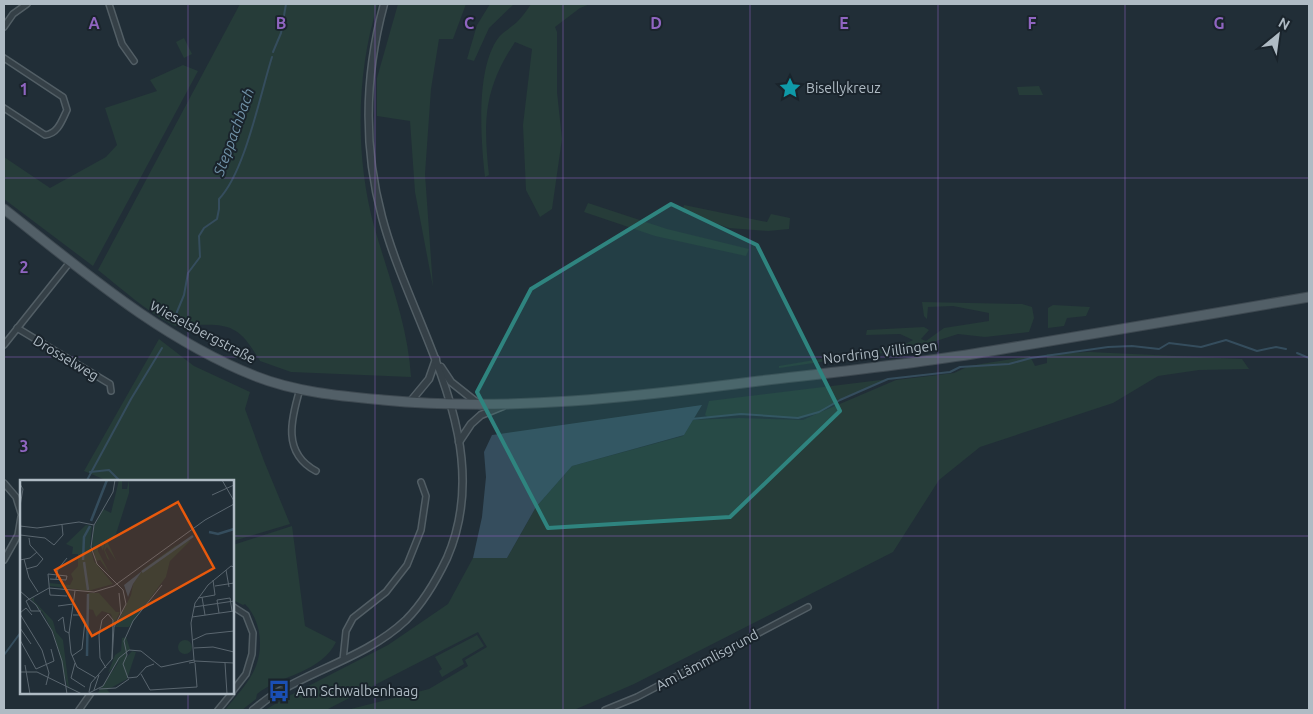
<svg xmlns="http://www.w3.org/2000/svg" width="1313" height="714" font-family="Ubuntu,sans-serif">
	<style>
		.green { fill: #263c39 }
		.water { fill: #354d5d }
		.lines { fill: none; stroke-linecap: round; stroke-linejoin: round }
		.stream { stroke: #354d5d; stroke-width: 2 }
		.minor-casing { stroke: #525e65; stroke-width: 8 }
		.tertiary-casing { stroke: #525e65; stroke-width: 9 }
		.primary-casing { stroke: #3e4951; stroke-width: 11 }
		.minor { stroke: #354047; stroke-width: 5 }
		.tertiary { stroke: #354047; stroke-width: 6 }
		.primary { stroke: #525f67; stroke-width: 9 }
		.marked { fill: #2f847f; fill-opacity: 0.2; stroke: #2f847f; stroke-width: 4; stroke-linejoin: round }
		.grid { fill: none; stroke: #9065c1; stroke-width: 1; stroke-opacity: 0.55 }
		.labels { text-anchor: middle; stroke-width: 4; stroke-linejoin: round; paint-order: stroke }
		.poi-label { font-size: 14px; fill: #afbbc4; stroke: #1a242c; text-anchor: start }
		.street-label { font-size: 14px; fill: #afbbc4; stroke: #1a242c }
		.water-label { font-size: 15px; font-style: italic; fill: #7091a7; stroke: #1a242c }
		.inset-river { fill: none; stroke: #354d5d; stroke-width: 2.5 }
		.inset-road { fill: none; stroke: #5a666f; stroke-width: 1 }
		.view { fill: #e8590c; fill-opacity: 0.15; stroke: #e8590c; stroke-width: 2.5 }
		.inset-edge { fill: none; stroke: #afbbc4; stroke-width: 2.5 }
		.grid-label { font-size: 16px; text-anchor: middle; font-weight: bold; fill: #9065c1; stroke: #1a242c; stroke-width: 4; stroke-linejoin: round; paint-order: stroke }
	</style>
	<rect width="100%" height="100%" fill="#212e37"/>
	<g class="green">
		<path d="M240 4H378C356 72 355 156 374 226 388 275 408 325 411 377L291 372 260 361C241 329 233 323 196 325 189 325 179 328 173 325 146 311 122 289 98 270Z"/>
		<polygon points="398,4 466,4 453,39 439,39 431,89 425,174 433,287 415,192 410,121 377,116 377,78"/>
		<polygon points="490,4 514,4 489,28 474,61 467,59 477,25"/>
		<path d="M531 4H590L580 8 555 27 557 32V92L562 139 552 209 540 217 526 190 523 125 532 49 515 42C484 89 483 120 489 175L485 177C481 141 475 68 499 37 504 31 512 27 517 22 522 17 527 10 531 4Z"/>
		<polygon points="184,38 192,54 184,58 176,42"/>
		<polygon points="183,65 198,71 93,266 4,199 4,157 50,188 106,157 117,145 105,108 157,91 150,80"/>
		<polygon points="1039,86 1043,95 1019,95 1017,87"/>
		<polygon points="588,203 667,229 749,249 746,256 655,236 584,212"/>
		<polygon points="684,205 767,222 771,214 790,218 789,229 768,231 729,228 682,212"/>
		<polygon points="922,302 1022,304 1032,307 1034,318 1029,332 985,337 958,334 911,349 779,368 779,366 903,345 913,340 900,334 866,335 867,330 924,327 929,330 921,339 926,341 944,328 989,321 989,313 953,306 928,307 927,319 924,316"/>
		<polygon points="1053,305 1090,307 1086,316 1067,318 1064,326 1048,328 1048,308"/>
		<polygon points="159,339 194,366 250,392 245,409 264,461 290,524 233,541 232,482 108,481 84,471"/>
		<polygon points="1089,352 1242,359 1249,369 1199,370 1158,376 1113,403 980,447 939,480 893,552 634,684 574,710 347,710 429,689 468,666 465,660 487,647 478,632 326,710 265,710 287,697 388,645 448,604 473,558 507,558 536,507 572,466 683,436 693,420 739,418 803,420 818,413 798,418 741,414 708,417 705,415 709,401 889,379 840,400 821,412 896,380 954,373 969,366 1030,356 1035,366 1047,363 1047,354"/>
		<path d="M292 526 305 626 336 642C322 672 281 675 257 694L256 699 242 710H225C235 697 250 682 256 666 264 645 260 619 245 604L243 605 233 600V545Z"/>
		<polygon points="477,635 484,646 462,659 464,664 442,677 439,671 442,669 435,657"/>
	</g>
	<polygon class="water" points="702,405 684,435 572,466 536,507 507,558 473,558 482,517 486,477 484,452 492,435"/>
	<g class="lines">
		<g class="stream">
			<polyline points="273,52 281,33 286,4"/>
			<path d="M174 319 184 295 188 273 200 257 199 236 204 228 217 219 219 209V199C245 172 260 95 272 57"/>
			<polyline points="1297,353 1309,358"/>
			<polyline points="691,419 741,414 798,418 819,412 840,400 888,379 950,372 960,367 1009,364 1031,358 1108,347 1132,346 1159,349 1169,343 1201,347 1226,340 1257,351 1276,347 1286,349"/>
			<polyline points="90,472 109,470 121,482"/>
			<polyline points="86,482 131,399 162,348"/>
			<polyline points="4,655 21,632"/>
		</g>
		<g class="minor-casing">
			<g id="minor">
				<polyline points="109,4 122,44 134,61"/>
				<polyline points="4,27 13,14 27,4"/>
				<path d="M4 58 63 97 67 110C62 120 58 134 45 135L4 108"/>
				<polyline points="17,328 110,384 111,391"/>
				<polyline points="4,345 70,262"/>
				<path d="M300 389C291 419 282 453 316 471"/>
				<polyline points="4,483 16,497 21,513"/>
				<polyline points="4,560 18,535 21,517"/>
				<polyline points="232,606 246,615 253,633 252,654 246,674 232,692"/>
				<polyline points="343,660 346,631 353,618 386,592 407,565 421,530 426,496 421,482"/>
				<polyline points="79,710 91,693"/>
				<polyline points="218,710 232,693"/>
				<polyline points="605,710 637,697 808,607"/>
			</g>
		</g>
		<g class="tertiary-casing">
			<g id="tertiary">
				<polyline points="441,367 451,382 480,405"/>
				<polyline points="410,402 429,379 436,359"/>
				<polyline points="459,442 471,424 481,415 503,406"/>
				<path d="M253 710C261 704 270 696 280 691 321 667 370 654 406 620 424 602 436 581 447 558 498 441 411 327 382 217 363 146 365 74 384 4"/>
			</g>
		</g>
		<g class="primary-casing">
			<path id="primary" d="M4 209C83 271 160 338 255 376 295 392 340 396 383 400 509 412 634 397 759 381 836 372 914 364 991 351 1097 334 1203 315 1309 297"/>
		</g>
		<use href="#minor" class="minor"/>
		<use href="#tertiary" class="tertiary"/>
		<use href="#primary" class="primary"/>
	</g>
	<path class="marked" d="M671 204 757 245 840 411 730 517 548 528 477 392 531 289Z"/>
	<path class="grid" d="M188 4V482M375 4V710M563 4V710M750 4V710M938 4V710M1125 4V710M4 178H1309M4 357H1309M4 536H21M232 536H1309M188 693V710"/>
	<defs>
		<g id="sight-bare" transform="scale(1.725)"><path d="M0-6L1.8-2.2L6-1.7L2.9 1.2L3.7 5.4L0 3.3L-3.7 5.4L-2.9 1.2L-6-1.7L-1.8-2.2Z" fill="#0f9aa8" stroke="#1a242c" stroke-width="2.5" paint-order="stroke"/></g>
		<g id="bus-bare" transform="scale(1.725)"><path d="M-5-6H5V4H4V6H2V4H-2V6H-4V4H-5ZM-3.5-4V0h7V-4ZM-3.5 1.2v1.5H-2V1.2ZM2 1.2v1.5H3.5V1.2Z" fill="#1a4fb4" stroke="#1a242c" stroke-width="2.5" paint-order="stroke"/></g>
	</defs>
	<g fill-rule="evenodd">
		<use href="#sight-bare" x="790" y="88"/>
		<use href="#bus-bare" x="279" y="691"/>
	</g>
	<g class="labels">
		<g class="poi-label">
			<text x="806" y="93">Bisellykreuz</text>
			<text x="296" y="696">Am Schwalbenhaag</text>
		</g>
		<g class="street-label">
			<text transform="translate(203 332) rotate(28)" y="5">Wieselsbergstraße</text>
			<text transform="translate(880 352) rotate(-7)" y="5">Nordring Villingen</text>
			<text transform="translate(66 358) rotate(31)" y="5">Drosselweg</text>
			<text transform="translate(707 660) rotate(-28)" y="5">Am Lämmlisgrund</text>
		</g>
		<g class="water-label">
			<text transform="translate(234 132) rotate(-70)" y="5">Steppachbach</text>
		</g>
	</g>
	<g transform="translate(20 480)">
		<rect width="214" height="214" fill="#212e37"/>
		<path d="M99 0H102V9H107L109 0V13L96 54 88 63 97 82 87 67 85 70 90 81 87 78 84 70 85 62 83 71 79 63 78 71 90 94 80 80 76 81 72 64 74 47 83 29 91 33ZM66 45 72 46 70 65 74 81 93 104 68 111 30 106 29 103 50 105 53 99 51 94 58 86V74H52L53 67 46 64ZM171 60 150 81 146 97 109 147H95L111 115 113 104 122 90 155 66ZM68 113H79L96 132H100L94 145 91 134 82 131 76 137 73 130 67 129ZM14 117V121L33 141 36 152 43 160 49 208 68 213 48 208 34 154 23 133 11 119ZM106 157 110 169 88 193 95 175 101 171 102 158ZM158 167a7 7 0 1 1 14 0a7 7 0 1 1-14 0ZM112 171 116 172 107 199 87 210 91 214H77L102 177 106 173 107 177Z" fill="#263c39"/>
		<path d="M122 91 113 104 108 117 104 105Z" fill="#354d5d"/>
		<path class="inset-river" d="M71 41 87 0M189 52 198 54 214 49M63 80 64 57 70 46M64 82 68 110M122 92 173 56M67 176 68 114"/>
		<path class="inset-road" d="M202 0 214 21M0 4 3 9 0 26M192 15 214 5M0 46 17 48 59 42 74 45M0 55 25 58 34 65 43 55 42 45M4 79 9 98M0 80 10 78 17 72M6 89 17 86 23 79 10 65 9 58M206 90 209 107M9 98 18 112M30 99 46 100 47 96 28 94 30 115 47 116M36 99 38 89 47 78M195 106 214 103M0 111 16 125 32 151 42 181 47 214M55 111 49 153 51 173 57 187 76 198M99 113 101 134M182 117 185 135M178 118 195 115 193 100M38 126 53 124M174 127 214 121M21 131H11L6 121 29 108 74 112 94 106 185 40 214 24M0 133 6 128 12 135M199 133 197 120 210 118 212 131M0 134 22 170 29 193 26 205M172 137 214 131M38 141 43 137 45 151 49 153M0 148 11 164M0 160 16 189 34 181 31 169M173 160 186 154 214 151M174 168 193 167 214 172M52 176 62 169 65 141 61 135H53M174 180 171 143 175 123 188 105 211 86 214 87M175 181 214 183M55 183 51 198 65 207M205 183 207 214M134 184 126 187 117 197 108 198 103 184 107 175 104 161 113 141 142 105M5 185 10 214M86 188 80 178 79 155 82 140 88 134 93 140 92 179M0 192H17L62 214M121 194 130 210 177 207 175 183M79 209 96 208 109 199M74 210 79 195M69 212 71 203 92 179 94 147 106 124 103 110 77 84 71 67 74 45 93 12 95 0M67 214 83 206 99 178 109 170 121 171 141 187 174 180 175 182 169 183"/>
		<path class="view" d="M158 22 194 88 72 156 35 90Z"/>
		<rect width="214" height="214" class="inset-edge"/>
	</g>
	<g class="grid-label">
		<text x="94" y="29">A</text>
		<text x="281" y="29">B</text>
		<text x="469" y="29">C</text>
		<text x="656" y="29">D</text>
		<text x="844" y="29">E</text>
		<text x="1032" y="29">F</text>
		<text x="1219" y="29">G</text>
		<text x="24" y="95">1</text>
		<text x="24" y="273">2</text>
		<text x="24" y="452">3</text>
	</g>
	<rect width="1313" height="714" fill="none" stroke="#afbbc4" stroke-width="10"/>
	<g transform="translate(1278 35) rotate(29)" stroke="#1a242c" stroke-width="4" paint-order="stroke">
	<path d="M0-4L9 19L0 12L-9 19Z" fill="#afbbc4"/>
	<text y="-8" font-size="14" font-weight="bold" text-anchor="middle" fill="#afbbc4">N</text>
	</g>
</svg>
